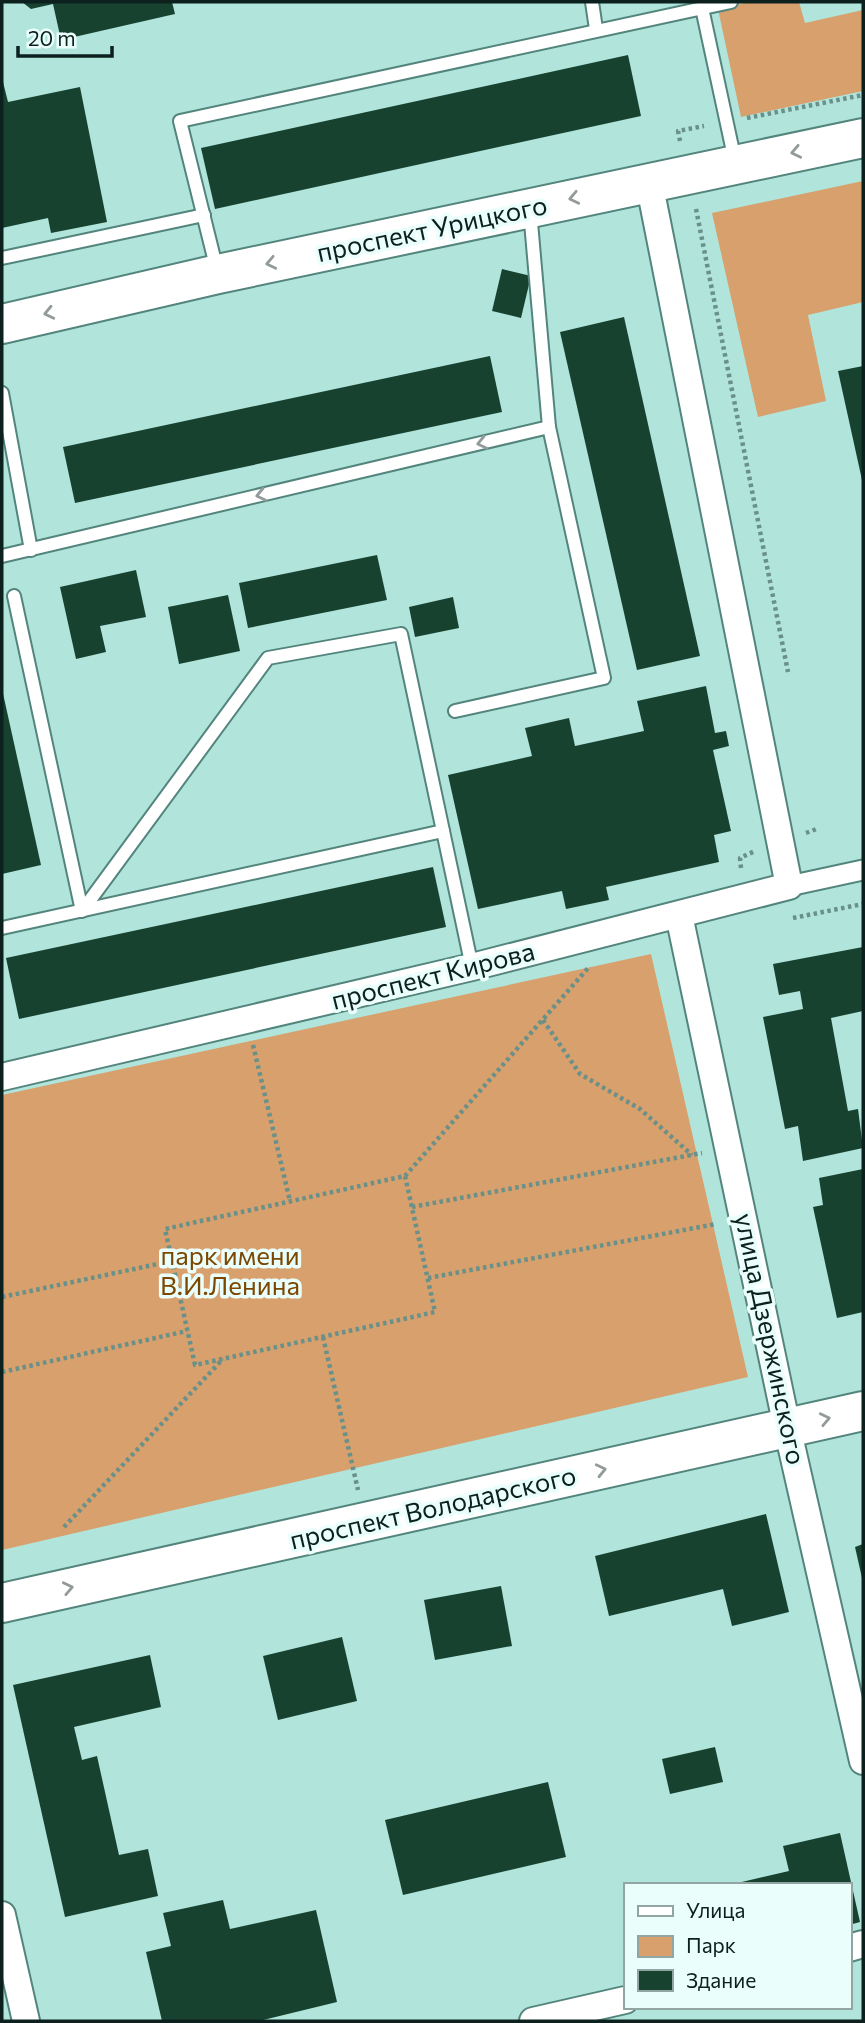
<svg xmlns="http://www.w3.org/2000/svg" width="865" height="2023" font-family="Commissioner,sans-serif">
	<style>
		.green { fill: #d7a06d }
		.building { fill: #184230 }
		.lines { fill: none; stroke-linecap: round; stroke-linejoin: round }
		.service-casing { stroke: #53857d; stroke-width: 16 }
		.pedestrian-casing { stroke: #53857d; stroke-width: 23 }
		.minor-casing { stroke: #53857d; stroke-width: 30 }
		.primary-casing { stroke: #53857d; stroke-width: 42 }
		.path { stroke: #699089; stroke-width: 4.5; stroke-dasharray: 3.5 3.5; stroke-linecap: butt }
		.service { stroke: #fff; stroke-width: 12 }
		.pedestrian { stroke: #fff; stroke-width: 19 }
		.minor { stroke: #fff; stroke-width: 26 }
		.primary { stroke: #fff; stroke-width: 38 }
		.oneway { stroke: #929b9a }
		.labels { text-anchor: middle; stroke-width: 7; stroke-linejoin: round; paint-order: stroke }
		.street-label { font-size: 26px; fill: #0c211e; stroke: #eafffb }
		.park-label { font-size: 26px; fill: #7c4701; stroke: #eafffb }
	</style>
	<rect width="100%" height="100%" fill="#b1e5dc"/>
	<g class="green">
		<polygon points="749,2 799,2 805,23 863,10 863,91 741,117 718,9"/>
		<polygon points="863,181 863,302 808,315 826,401 758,417 712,213"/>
		<polygon points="651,954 748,1377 2,1550 2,1095"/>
	</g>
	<g class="building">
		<polygon points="22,2 172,2 175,14 61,40 53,4 31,9"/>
		<polygon points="628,55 641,116 215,209 201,148"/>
		<polygon points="2,78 8,102 80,87 107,222 51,233 48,218 2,228"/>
		<polygon points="502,269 531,276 521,318 492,311"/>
		<polygon points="624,317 700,656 637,670 560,332"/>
		<polygon points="490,356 502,412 75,503 63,447"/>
		<polygon points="863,366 863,480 862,480 838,371"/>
		<polygon points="377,555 387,600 248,628 239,583"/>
		<polygon points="136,570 146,617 100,626 106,652 76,659 60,587"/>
		<polygon points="228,595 240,651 179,664 168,607"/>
		<polygon points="453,597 459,628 415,637 409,607"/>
		<polygon points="706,686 715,733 726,731 729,746 713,750 731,831 714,835 719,862 606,887 609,900 566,909 562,891 478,909 448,775 532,756 525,728 569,718 575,746 644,731 637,701"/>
		<polygon points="2,689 41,865 2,874"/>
		<polygon points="433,867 446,927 19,1019 6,958"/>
		<polygon points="863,947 863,1011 831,1018 848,1111 858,1109 863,1148 803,1161 798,1126 785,1129 763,1017 803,1009 800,991 779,995 773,964"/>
		<polygon points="863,1169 863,1312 837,1318 813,1207 823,1205 819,1178"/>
		<polygon points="766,1514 789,1612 732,1626 723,1589 609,1616 595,1556"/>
		<polygon points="863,1544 863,1578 862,1578 855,1547"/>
		<polygon points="501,1586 512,1646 435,1660 424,1600"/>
		<polygon points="342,1637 357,1701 278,1720 263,1656"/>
		<polygon points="150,1655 161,1707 74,1727 82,1760 97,1756 119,1855 148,1849 158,1896 65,1917 13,1685"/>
		<polygon points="715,1747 723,1782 670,1794 662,1759"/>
		<polygon points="548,1782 566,1857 403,1895 385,1820"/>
		<polygon points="840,1833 860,1922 849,1925 849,1885 729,1885 789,1871 783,1846"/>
		<polygon points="223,1900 230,1929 316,1910 337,2002 259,2021 162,2021 146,1952 171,1946 163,1913"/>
	</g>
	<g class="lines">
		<g class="service-casing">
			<g id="service">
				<polyline points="592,2 596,29"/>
				<polyline points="702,8 735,161"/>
				<polyline points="2,258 204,215"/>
				<polyline points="217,270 180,121 731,2"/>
				<polyline points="2,393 31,550"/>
				<polyline points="2,556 549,427"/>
				<polyline points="14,596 82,911 268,658 401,634 472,967"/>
				<polyline points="455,711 604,678 549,427 530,211"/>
				<polyline points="2,928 443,831"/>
			</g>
		</g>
		<g class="pedestrian-casing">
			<polyline id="pedestrian" points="789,886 863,870"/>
		</g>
		<g class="minor-casing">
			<g id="minor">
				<polyline points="679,915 787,1427 863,1761"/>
				<polyline points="2,1077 472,967 789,886 649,182"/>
				<polyline points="2,1915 26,2021"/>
				<polyline points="849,1948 863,1944"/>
				<polyline points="533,2021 625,2000"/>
			</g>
		</g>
		<g class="primary-casing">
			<g id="primary">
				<polyline points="2,324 218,274 863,138"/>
				<polyline points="2,1603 863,1411"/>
			</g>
		</g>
		<g class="path">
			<polyline points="747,118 863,95"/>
			<polyline points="680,141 678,131 704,126"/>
			<polyline points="696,209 788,672"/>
			<polyline points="806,833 819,828"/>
			<polyline points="741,868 740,858 755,851"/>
			<polyline points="793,918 863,904"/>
			<polyline points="543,1020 580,1074 640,1109 692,1155"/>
			<polyline points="253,1045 290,1201"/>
			<polyline points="405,1176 435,1312 195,1365 165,1229 405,1176 589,967"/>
			<polyline points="412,1207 702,1153"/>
			<polyline points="428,1278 716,1224"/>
			<polyline points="2,1297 172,1261"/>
			<polyline points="323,1337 358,1490"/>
			<polyline points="2,1372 187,1331"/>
			<polyline points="64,1527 223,1359"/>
		</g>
		<use href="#service" class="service"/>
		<use href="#pedestrian" class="pedestrian"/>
		<use href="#minor" class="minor"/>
		<use href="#primary" class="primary"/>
	</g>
	<defs><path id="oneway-chevron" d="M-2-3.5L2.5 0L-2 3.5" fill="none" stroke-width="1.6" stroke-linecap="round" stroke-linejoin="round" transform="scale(1.75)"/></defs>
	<g class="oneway">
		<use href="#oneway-chevron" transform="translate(796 152) rotate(168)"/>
		<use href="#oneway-chevron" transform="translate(574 198) rotate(168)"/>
		<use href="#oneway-chevron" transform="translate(271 263) rotate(168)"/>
		<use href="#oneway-chevron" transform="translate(49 313) rotate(167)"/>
		<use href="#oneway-chevron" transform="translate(482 443) rotate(167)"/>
		<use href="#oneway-chevron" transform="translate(261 495) rotate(167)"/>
		<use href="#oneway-chevron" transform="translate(825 1419) rotate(-12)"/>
		<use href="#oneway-chevron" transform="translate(601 1470) rotate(-13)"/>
		<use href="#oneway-chevron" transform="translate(68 1588) rotate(-12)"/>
	</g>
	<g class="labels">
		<g class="street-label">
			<text transform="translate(432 229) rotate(-12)" y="9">проспект Урицкого</text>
			<text transform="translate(433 976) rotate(-14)" y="9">проспект Кирова</text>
			<text transform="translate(770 1339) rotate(78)" y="9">улица Дзержинского</text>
			<text transform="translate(433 1508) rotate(-13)" y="9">проспект Володарского</text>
		</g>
		<g class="park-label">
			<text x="230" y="1265">парк имени<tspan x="230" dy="30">В.И.Ленина</tspan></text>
		</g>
	</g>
	<rect width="865" height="2023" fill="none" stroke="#0c211e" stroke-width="7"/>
	<rect x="624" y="1883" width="228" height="126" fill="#eafffb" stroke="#91a6a3" stroke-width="2"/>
	<rect x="638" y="1906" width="35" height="10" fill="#ffffff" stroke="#91a6a3" stroke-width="2"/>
	<text x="686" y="1918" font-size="21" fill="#0c211e">Улица</text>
	<rect x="638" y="1936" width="35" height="21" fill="#d7a06d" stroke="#91a6a3" stroke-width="2"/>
	<text x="686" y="1953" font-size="21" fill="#0c211e">Парк</text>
	<rect x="638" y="1970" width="35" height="21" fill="#184230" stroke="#91a6a3" stroke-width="2"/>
	<text x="686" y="1988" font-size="21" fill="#0c211e">Здание</text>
	<path d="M18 46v10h94v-10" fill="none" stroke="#0c211e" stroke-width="3.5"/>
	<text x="28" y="46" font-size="21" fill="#0c211e" stroke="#eafffb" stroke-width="5" paint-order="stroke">20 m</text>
</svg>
